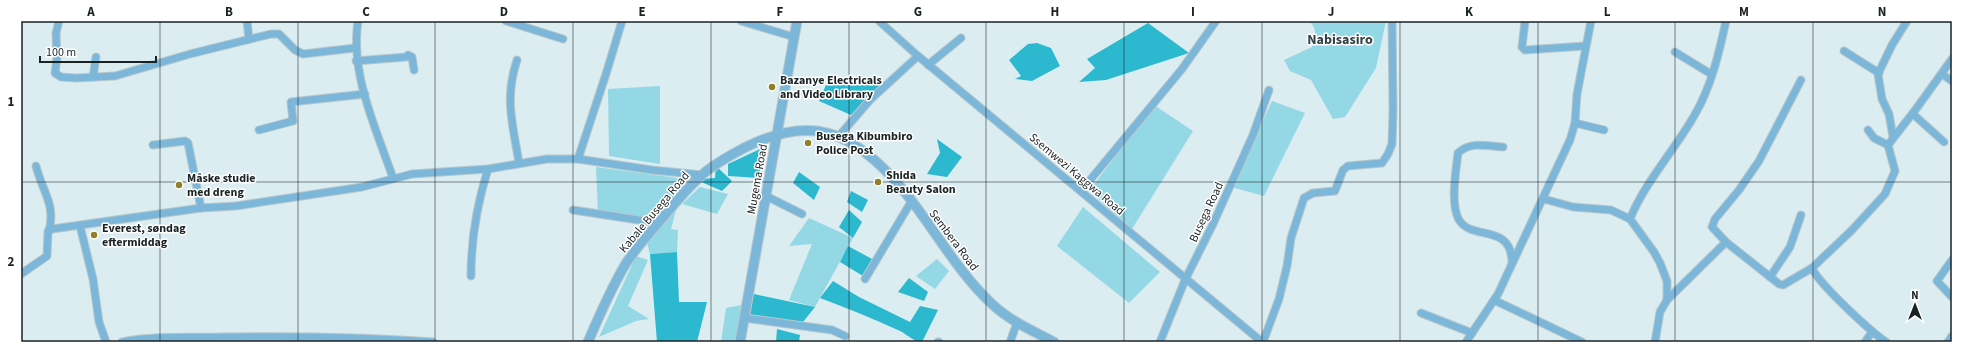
<svg xmlns="http://www.w3.org/2000/svg" width="1973" height="363" font-family="'Source Sans 3',sans-serif">
	<style>
		.green { fill: #94d8e5 }
		.forest { fill: #2cb8cf }
		.lines { fill: none; stroke-linecap: round; stroke-linejoin: round }
		.minor-casing { stroke: #b8c8cc; stroke-width: 9 }
		.tertiary-casing { stroke: #b8c8cc; stroke-width: 11 }
		.minor { stroke: #7cb7da; stroke-width: 7 }
		.tertiary { stroke: #7cb7da; stroke-width: 9 }
		.grid { fill: none; stroke: #1b2224; stroke-width: 1; stroke-opacity: 0.55 }
		.poi-dot { fill: #918027; stroke: #fff; stroke-width: 1.5 }
		.labels { text-anchor: middle; stroke-width: 3; stroke-linejoin: round; paint-order: stroke }
		.poi-label { font-size: 12px; font-weight: bold; fill: #1b2224; stroke: #fff; text-anchor: start }
		.street-label { font-size: 12px; fill: #1b2224; stroke: #fff }
		.quarter-label { font-size: 14px; font-weight: bold; fill: #334346; stroke: #fff }
		.neatline { fill: none; stroke: #1b2224; stroke-width: 1.5 }
		.grid-label { font-size: 13px; text-anchor: middle; font-weight: bold; fill: #1b2224 }
	</style>
	<rect width="100%" height="100%" fill="#dbedf1"/>
	<g class="green">
		<path d="M1309 21H1386L1376 68 1345 117 1333 119 1311 80 1290 71 1284 60 1312 47C1315 37 1318 29 1309 21Z"/>
		<polygon points="660,86 660,164 609,156 608,89"/>
		<polygon points="1272,101 1305,113 1264,196 1231,187"/>
		<polygon points="1154,105 1193,131 1132,229 1089,191"/>
		<polygon points="596,167 692,180 653,220 598,212"/>
		<polygon points="700,187 728,194 717,214 682,204"/>
		<polygon points="1083,207 1160,272 1129,303 1057,246"/>
		<polygon points="676,210 671,229 678,230 677,252 650,254 647,243"/>
		<polygon points="809,218 853,238 815,307 789,300 812,244 789,246"/>
		<polygon points="636,256 648,260 628,306 649,319 636,321 599,337"/>
		<polygon points="937,259 949,271 935,289 916,276"/>
		<polygon points="741,305 736,342 721,342 726,308"/>
	</g>
	<g class="forest">
		<polygon points="1148,23 1189,53 1106,80 1079,82 1095,68 1087,59"/>
		<polygon points="1037,43 1051,48 1060,66 1032,81 1015,79 1021,76 1009,60 1028,44"/>
		<polygon points="826,85 881,85 851,115 819,101"/>
		<polygon points="937,139 962,157 947,177 927,174 940,153"/>
		<polygon points="760,149 760,178 728,176 728,164"/>
		<polygon points="716,166 732,181 722,191 699,181 702,179 715,178"/>
		<polygon points="799,172 820,187 814,200 793,183"/>
		<polygon points="851,191 868,200 862,212 847,202"/>
		<polygon points="849,210 862,222 853,238 839,227"/>
		<polygon points="848,246 874,260 863,276 840,262"/>
		<polygon points="677,252 679,302 707,302 697,342 657,342 650,254"/>
		<polygon points="909,278 928,292 924,301 898,292"/>
		<path d="M833 281 859 297 910 322 920 306 938 310 922 342C914 342 908 335 900 331 874 319 847 308 820 298Z"/>
		<polygon points="754,294 815,307 803,322 746,314"/>
		<polygon points="777,329 800,335 799,342 776,342"/>
	</g>
	<g class="lines">
		<g class="minor-casing">
			<g id="minor">
				<polyline points="59,21 56,33 57,58 55,73 61,77 76,78 115,76 190,54 271,34 279,34 295,50 303,54 355,48"/>
				<polyline points="247,21 249,39"/>
				<path d="M358 21C350 75 376 128 393 178"/>
				<polyline points="506,21 563,39"/>
				<polyline points="741,21 794,37"/>
				<polyline points="879,21 918,56 1262,342"/>
				<polyline points="1525,21 1522,47 1525,50 1585,46"/>
				<polyline points="1844,51 1879,73"/>
				<polyline points="1675,52 1711,74"/>
				<path d="M517 60C504 99 513 125 519 163"/>
				<polyline points="356,61 406,57 408,55 412,57 414,70"/>
				<polyline points="928,65 961,38"/>
				<polyline points="1942,74 1952,81"/>
				<polyline points="93,77 96,57"/>
				<polyline points="1801,80 1759,161 1739,190 1715,219 1712,227 1726,242 1779,284 1783,285 1812,268 1852,230 1885,194 1895,171 1888,145"/>
				<polyline points="1913,114 1944,142"/>
				<polyline points="1575,123 1604,130"/>
				<polyline points="259,130 293,121 291,102 365,94"/>
				<polyline points="1868,130 1874,138 1888,145 1916,109 1952,59"/>
				<polyline points="839,136 870,100 918,56"/>
				<polyline points="1893,137 1889,114 1882,99 1878,74 1892,45 1907,21"/>
				<polyline points="153,145 185,141 188,143 201,208 236,206 362,187 412,174 488,169 547,159 578,159 652,170 702,175"/>
				<path d="M1503 147C1488 146 1470 141 1458 153 1456 170 1450 204 1459 220 1472 241 1511 223 1512 262"/>
				<polyline points="578,159 606,74 622,21"/>
				<path d="M36 166C42 191 56 204 49 231"/>
				<polyline points="1081,191 1182,69 1216,21"/>
				<polyline points="766,196 802,214"/>
				<polyline points="1544,199 1573,207 1611,210 1630,219 1654,252 1660,263 1667,281 1667,300"/>
				<polyline points="573,210 658,223"/>
				<path d="M1630 219C1645 182 1674 151 1694 116 1711 88 1719 53 1726 21"/>
				<polyline points="80,226 93,279 99,322 106,342"/>
				<polyline points="1952,260 1937,281 1952,297"/>
				<path d="M1812 268C1819 284 1870 331 1886 342"/>
				<polyline points="21,274 47,256 48,231 52,229 201,208"/>
				<path d="M471 276C471 239 477 204 488 169"/>
				<polyline points="1770,277 1790,247 1801,215"/>
				<polyline points="865,279 911,202"/>
				<polyline points="1494,300 1582,342"/>
				<polyline points="1421,313 1472,333"/>
				<polyline points="745,318 832,330 845,336"/>
				<path d="M122 342C155 335 190 338 223 337 293 336 363 337 433 342"/>
				<polyline points="938,342 939,342"/>
				<polyline points="1010,342 1017,323"/>
				<polyline points="1160,342 1185,280 1213,224 1253,135 1269,90"/>
				<polyline points="1263,342 1279,299 1287,266 1291,238 1304,198 1313,193 1335,191 1343,170 1348,166 1382,163 1388,154 1392,144 1393,110 1392,21"/>
				<polyline points="1466,342 1498,294 1570,140 1575,123 1577,94 1591,21"/>
				<polyline points="1655,342 1660,312 1667,300 1726,242"/>
				<polyline points="1865,342 1872,332"/>
				<polyline points="1948,342 1952,336"/>
			</g>
		</g>
		<g class="tertiary-casing">
			<g id="tertiary">
				<path d="M588 342C599 316 611 289 625 265 636 247 651 232 664 216 676 202 688 187 702 175 715 163 731 155 746 147 801 120 839 125 883 168 925 209 949 264 992 304 1010 321 1033 331 1054 342"/>
				<polyline points="740,342 797,21"/>
			</g>
		</g>
		<use href="#minor" class="minor"/>
		<use href="#tertiary" class="tertiary"/>
	</g>
	<path class="grid" d="M160 21V342M298 21V342M435 21V342M573 21V342M711 21V342M849 21V342M986 21V342M1124 21V342M1262 21V342M1400 21V342M1538 21V342M1675 21V342M1813 21V342M21 182H1952"/>
	<g class="poi-dot">
		<circle cx="772" cy="87" r="4"/>
		<circle cx="808" cy="143" r="4"/>
		<circle cx="878" cy="182" r="4"/>
		<circle cx="179" cy="185" r="4"/>
		<circle cx="94" cy="235" r="4"/>
	</g>
	<g class="labels">
		<g class="poi-label">
			<text x="780" y="84">Bazanye Electricals<tspan x="780" dy="14">and Video Library</tspan></text>
			<text x="816" y="140">Busega Kibumbiro<tspan x="816" dy="14">Police Post</tspan></text>
			<text x="886" y="179">Shida<tspan x="886" dy="14">Beauty Salon</tspan></text>
			<text x="187" y="182">Måske studie<tspan x="187" dy="14">med dreng</tspan></text>
			<text x="102" y="232">Everest, søndag<tspan x="102" dy="14">eftermiddag</tspan></text>
		</g>
		<g class="street-label">
			<text transform="translate(1077 174) rotate(40)" y="4">Ssemwezi Kaggwa Road</text>
			<text transform="translate(757 179) rotate(-80)" y="4">Mugema Road</text>
			<text transform="translate(654 212) rotate(-50)" y="4">Kabale Busega Road</text>
			<text transform="translate(1206 212) rotate(-65)" y="4">Busega Road</text>
			<text transform="translate(954 240) rotate(53)" y="4">Sembera Road</text>
		</g>
		<g class="quarter-label">
			<text x="1340" y="44">Nabisasiro</text>
		</g>
	</g>
	<rect width="1973" height="363" fill="none" stroke="#ffffff" stroke-width="44"/>
	<g transform="translate(1915 305)" stroke="#ffffff" stroke-width="3" paint-order="stroke">
	<path d="M0-3L7 15L0 10L-7 15Z" fill="#1b2224"/>
	<text y="-6" font-size="11" font-weight="bold" text-anchor="middle" fill="#1b2224">N</text>
	</g>
	<path d="M40 56v6h116v-6" fill="none" stroke="#1b2224" stroke-width="2"/>
	<text x="46" y="56" font-size="12" fill="#1b2224" stroke="#ffffff" stroke-width="3" paint-order="stroke">100 m</text>
	<rect x="22" y="22" width="1929" height="319" class="neatline"/>
	<g class="grid-label">
		<text x="91" y="16">A</text>
		<text x="229" y="16">B</text>
		<text x="366" y="16">C</text>
		<text x="504" y="16">D</text>
		<text x="642" y="16">E</text>
		<text x="780" y="16">F</text>
		<text x="918" y="16">G</text>
		<text x="1055" y="16">H</text>
		<text x="1193" y="16">I</text>
		<text x="1331" y="16">J</text>
		<text x="1469" y="16">K</text>
		<text x="1607" y="16">L</text>
		<text x="1744" y="16">M</text>
		<text x="1882" y="16">N</text>
		<text x="11" y="106">1</text>
		<text x="11" y="266">2</text>
	</g>
</svg>
